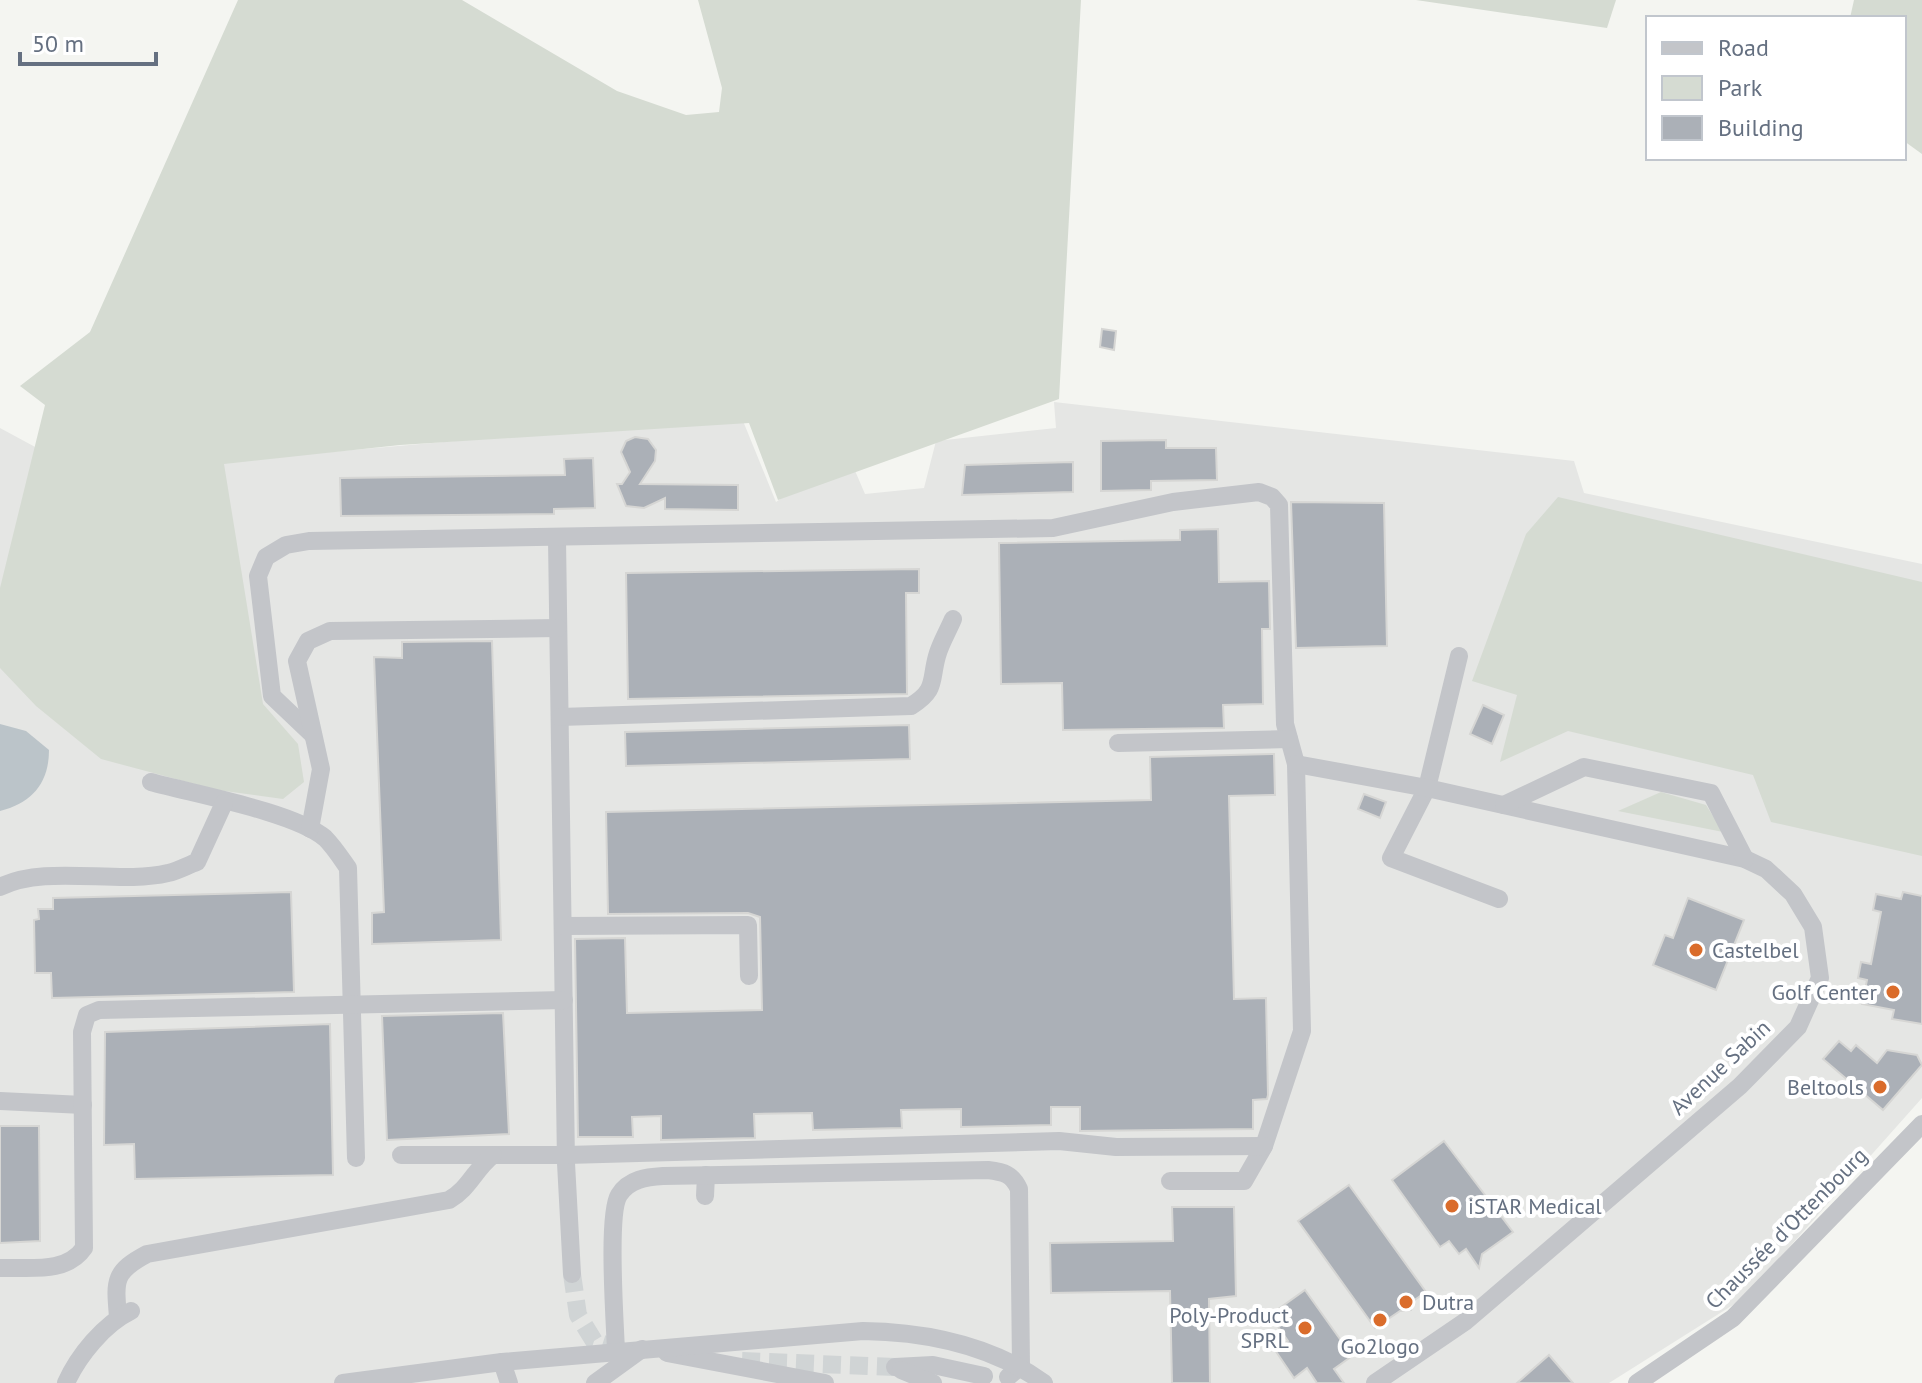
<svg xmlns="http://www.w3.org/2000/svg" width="1922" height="1383" font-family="'PT Sans',sans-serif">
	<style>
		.built { fill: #e5e6e4 }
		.green { fill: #d5dbd2 }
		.water { fill: #bbc4c9 }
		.building { fill: #abb0b7; stroke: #d6d6d4; stroke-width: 2 }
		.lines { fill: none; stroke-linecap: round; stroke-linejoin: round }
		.minor-tunnel { stroke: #d0d4d5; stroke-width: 18; stroke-dasharray: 18 9; stroke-linecap: butt }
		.minor { stroke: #c3c5c9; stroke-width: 18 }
		.poi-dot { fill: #da6c2b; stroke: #fff; stroke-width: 3 }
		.labels { text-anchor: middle; stroke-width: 8; stroke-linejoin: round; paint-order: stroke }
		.poi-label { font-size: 22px; fill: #657081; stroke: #fff; text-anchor: start }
		.street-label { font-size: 22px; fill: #657081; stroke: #fff }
	</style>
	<rect width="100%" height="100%" fill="#f4f5f1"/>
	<polygon class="built" points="1054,402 1574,461 1584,493 1922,564 1922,1098 1744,1298 1609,1383 0,1383 0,428 50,455 225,461 741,416 776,502 847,452 865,494 924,488 936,441 1056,428"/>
	<g class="green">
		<polygon points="238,0 462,0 617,91 686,115 719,112 722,88 698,0 1081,0 1059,399 778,500 749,423 400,445 224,464 263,704 298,744 304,782 283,799 217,790 101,759 36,706 0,668 0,588 45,405 20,386 90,332"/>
		<polygon points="1416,0 1616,0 1607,28"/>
		<polygon points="1854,0 1922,0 1922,154 1904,141 1904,18 1850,18"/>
		<polygon points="1558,497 1922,582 1922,856 1771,822 1753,775 1568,731 1500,762 1517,695 1472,681 1526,534"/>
		<polygon points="1661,792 1706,805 1723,832 1618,811"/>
	</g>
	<path class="water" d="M0 724 26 731 49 750C49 783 32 803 0 811Z"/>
	<g class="building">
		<polygon points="1102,329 1116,331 1114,350 1100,347"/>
		<polygon points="635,437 648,439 656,450 655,461 640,484 738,485 738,510 665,509 665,498 644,508 626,506 617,484 622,484 630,472 621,452 626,441"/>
		<polygon points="1166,440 1166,448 1216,448 1217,480 1151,481 1151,490 1101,491 1101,441"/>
		<polygon points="593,458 595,508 554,509 554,514 341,516 340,478 565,475 564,459"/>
		<polygon points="1073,462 1073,492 962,495 965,465"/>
		<polygon points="1291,502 1384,503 1387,646 1296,648"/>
		<polygon points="1218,529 1219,582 1269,581 1270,629 1262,629 1263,704 1223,705 1224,728 1063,730 1062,683 1001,684 999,543 1180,540 1180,530"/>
		<polygon points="919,569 919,593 906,593 907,694 628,699 626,573"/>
		<polygon points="492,641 501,940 372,944 372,913 384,912 374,657 402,658 402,642"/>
		<polygon points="1483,705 1504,715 1492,744 1470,734"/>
		<polygon points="909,725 910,759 626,766 625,732"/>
		<polygon points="1274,754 1275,795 1229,796 1234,999 1266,998 1268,1095 1267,1099 1253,1100 1253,1129 1080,1131 1080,1107 1051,1107 1051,1125 961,1127 961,1109 901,1110 902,1128 813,1130 812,1113 754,1114 755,1138 661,1140 661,1116 632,1117 633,1137 578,1137 575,939 625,938 627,1013 762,1010 760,917 748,913 608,914 606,812 1151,800 1150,757"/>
		<polygon points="1364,794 1386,802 1380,818 1358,809"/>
		<polygon points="291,892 294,992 52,998 51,973 35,973 34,920 39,919 38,909 53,909 53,898"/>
		<polygon points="1903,892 1922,896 1922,1024 1892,1019 1894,1010 1862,1004 1867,980 1858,978 1861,962 1871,964 1881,912 1873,910 1876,894 1901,899"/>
		<polygon points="1688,898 1744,920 1716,990 1653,965 1665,935 1673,938"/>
		<polygon points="503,1013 509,1134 387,1140 382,1016"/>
		<polygon points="330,1024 333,1175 135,1179 134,1144 104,1145 105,1032"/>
		<polygon points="1839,1041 1851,1051 1856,1045 1877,1063 1887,1050 1917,1055 1922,1065 1883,1110 1823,1059"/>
		<polygon points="0,1126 39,1126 40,1241 0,1243"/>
		<polygon points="1444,1141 1513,1232 1482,1254 1479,1268 1466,1249 1459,1254 1449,1241 1440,1247 1392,1180"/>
		<polygon points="1349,1185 1426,1292 1413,1301 1411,1310 1400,1311 1375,1328 1298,1221"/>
		<polygon points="1172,1207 1234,1207 1236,1296 1209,1299 1210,1383 1172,1383 1170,1291 1051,1293 1050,1243 1173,1241"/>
		<polygon points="1305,1290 1352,1356 1334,1369 1344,1383 1317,1383 1307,1368 1294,1378 1275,1350 1288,1341 1270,1315"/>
		<polygon points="1549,1355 1573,1383 1517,1383"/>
	</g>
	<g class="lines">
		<g class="minor-tunnel">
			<polyline points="572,1274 578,1315 594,1341 625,1351"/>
			<polyline points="742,1361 895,1367"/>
		</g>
		<g class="minor">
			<polyline points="557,539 566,1163 572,1274"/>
			<polyline points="1459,656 1427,788 1391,858 1499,899"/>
			<path d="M560 717 911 706C937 690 930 681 937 656 940 644 948 631 953 619"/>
			<polyline points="312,734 272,696 258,576 266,557 286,545 309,541 1053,528 1173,502 1259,492 1272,497 1279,505 1285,724 1296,764 1302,1031 1264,1146 1244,1181 1170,1181"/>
			<polyline points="1118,743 1289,739"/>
			<polyline points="1296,764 1427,788 1745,859 1766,869 1793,894 1813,927 1820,978 1798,1027 1740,1086 1466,1321 1375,1383"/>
			<path d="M151 782C194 794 294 812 325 838 334 847 341 858 348 868L356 1158"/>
			<polyline points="1504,805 1584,767 1711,793 1745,859"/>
			<polyline points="310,829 321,769 297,661 308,641 330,631 558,628"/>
			<path d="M0 887C46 864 118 885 168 873 178 871 188 865 197 862L224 803"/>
			<polyline points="563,926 748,925 749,976"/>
			<polyline points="0,1101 83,1105"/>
			<polyline points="401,1155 567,1155 1059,1141 1116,1147 1264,1146"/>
			<polyline points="705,1196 706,1175"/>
			<path d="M0 1268C30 1267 66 1274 84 1248L82 1032 87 1015 99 1010 564 1000"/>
			<path d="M118 1317C115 1281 113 1272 147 1254L449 1200C469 1189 475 1169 493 1155"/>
			<path d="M616 1351C615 1323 607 1214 619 1195 629 1179 647 1177 663 1176L988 1170C1004 1172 1012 1174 1019 1189L1021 1366 1008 1377"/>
			<polyline points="667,1353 825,1383"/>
			<polyline points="502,1362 509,1383"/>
			<polyline points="895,1367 933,1365 984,1376"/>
			<polyline points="901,1370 933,1383"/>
			<path d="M66 1383C78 1356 104 1324 131 1311"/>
			<path d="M343 1383 502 1362 863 1331C927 1332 991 1345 1044 1383"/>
			<polyline points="595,1383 642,1349"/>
			<polyline points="1637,1383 1733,1318 1922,1124"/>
		</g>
	</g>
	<g class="poi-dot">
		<circle cx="1696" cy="950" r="8"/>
		<circle cx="1893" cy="992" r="8"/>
		<circle cx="1880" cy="1087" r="8"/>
		<circle cx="1452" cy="1206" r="8"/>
		<circle cx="1406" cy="1302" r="8"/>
		<circle cx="1380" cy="1320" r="8"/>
		<circle cx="1305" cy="1328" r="8"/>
	</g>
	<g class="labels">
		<g class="poi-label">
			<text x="1712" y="958">Castelbel</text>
			<text x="1877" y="1000" text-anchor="end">Golf Center</text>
			<text x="1864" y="1095" text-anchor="end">Beltools</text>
			<text x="1468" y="1214">iSTAR Medical</text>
			<text x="1422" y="1310">Dutra</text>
			<text x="1289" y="1323" text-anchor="end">Poly-Product<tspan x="1289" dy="25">SPRL</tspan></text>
			<text x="1380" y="1354" text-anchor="middle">Go2logo</text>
		</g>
		<g class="street-label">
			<text transform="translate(1720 1067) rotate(-43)" y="8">Avenue Sabin</text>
			<text transform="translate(1786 1228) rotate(-45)" y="8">Chaussée d'Ottenbourg</text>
		</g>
	</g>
	<rect x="1646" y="16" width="260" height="144" fill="#ffffff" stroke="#c1c6cd" stroke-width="2"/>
	<rect x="1662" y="42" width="40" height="12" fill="#c3c5c9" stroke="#c1c6cd" stroke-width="2"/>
	<text x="1718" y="56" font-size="24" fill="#657081">Road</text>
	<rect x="1662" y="76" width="40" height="24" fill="#d5dbd2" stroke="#c1c6cd" stroke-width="2"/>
	<text x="1718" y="96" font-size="24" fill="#657081">Park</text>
	<rect x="1662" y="116" width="40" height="24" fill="#abb0b7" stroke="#c1c6cd" stroke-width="2"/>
	<text x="1718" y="136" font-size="24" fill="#657081">Building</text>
	<path d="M20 52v12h136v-12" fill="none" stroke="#657081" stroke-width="4"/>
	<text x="32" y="52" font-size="24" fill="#657081" stroke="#ffffff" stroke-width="6" paint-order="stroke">50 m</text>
</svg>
